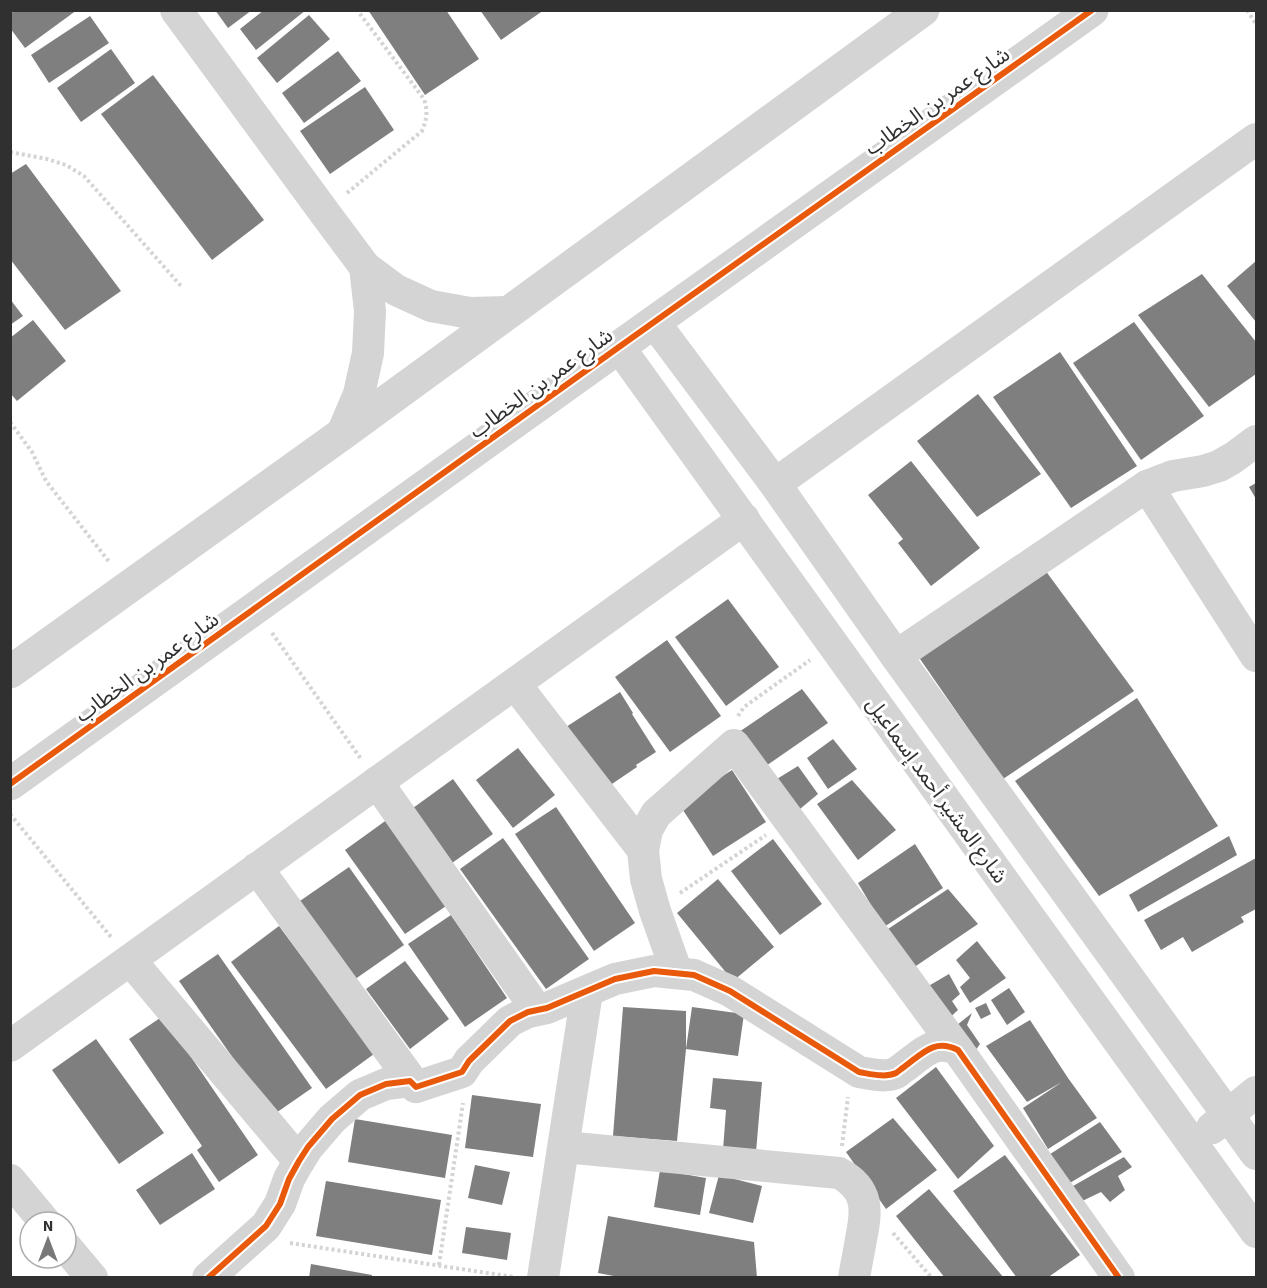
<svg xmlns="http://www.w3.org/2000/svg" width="1267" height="1288" font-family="'Source Sans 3','Noto Sans Arabic',sans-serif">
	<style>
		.building { fill: #7f7f7f }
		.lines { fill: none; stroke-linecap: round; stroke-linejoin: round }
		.path { stroke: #d4d4d4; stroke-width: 4; stroke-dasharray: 3 3; stroke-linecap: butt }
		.minor { stroke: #d4d4d4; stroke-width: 32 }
		.tertiary { stroke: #d4d4d4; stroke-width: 33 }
		.cycleway-casing { stroke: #fff; stroke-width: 10 }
		.cycleway { stroke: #e8590c; stroke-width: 6 }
		.labels { text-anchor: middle; stroke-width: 6; stroke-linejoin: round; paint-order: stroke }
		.street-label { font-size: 21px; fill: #303030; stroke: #fff }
	</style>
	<rect width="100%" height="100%" fill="#fff"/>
	<g class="building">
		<polygon points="16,10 77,10 25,48 10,28 10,14"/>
		<polygon points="215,10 252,10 228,28"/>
		<polygon points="264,10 306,10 256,50 240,29"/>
		<polygon points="368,10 446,10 479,59 425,95"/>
		<polygon points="480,10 544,10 501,40"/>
		<polygon points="309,15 330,39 277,83 257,58"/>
		<polygon points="90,16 109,43 49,83 31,55"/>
		<polygon points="111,49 135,83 81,122 57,88"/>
		<polygon points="338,51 361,81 304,123 282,93"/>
		<polygon points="153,75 264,220 212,260 101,114"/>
		<polygon points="365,87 394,130 330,174 300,131"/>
		<polygon points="26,164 121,291 65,330 10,259 10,174"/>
		<polygon points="1256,261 1256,322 1227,286"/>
		<polygon points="1202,274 1256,342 1256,374 1209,407 1138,315"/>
		<polygon points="10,299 23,316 10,325"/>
		<polygon points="33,320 66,361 17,401 10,393 10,338"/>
		<polygon points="1134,322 1204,416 1141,460 1073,363"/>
		<polygon points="1060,352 1137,466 1071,508 993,397"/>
		<polygon points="978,394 1041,474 977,517 917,441"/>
		<polygon points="911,461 980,548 931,586 898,543 903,539 868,495"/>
		<polygon points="1256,483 1256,499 1249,487"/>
		<polygon points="1045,570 1134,691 1003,779 918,656"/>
		<polygon points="728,599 779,667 726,706 675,637"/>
		<polygon points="667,640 721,716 670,752 615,677"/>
		<polygon points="802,689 828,723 763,768 739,732"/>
		<polygon points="620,692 633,713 632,714 656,752 636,765 637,767 606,788 566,727"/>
		<polygon points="1137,698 1218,826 1099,896 1015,781"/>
		<polygon points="833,739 857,769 828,789 807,758"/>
		<polygon points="518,748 555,795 513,828 476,780"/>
		<polygon points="798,766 818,794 794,814 772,782"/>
		<polygon points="732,770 766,822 713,856 679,804"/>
		<polygon points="453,779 493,834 452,863 413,808"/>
		<polygon points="852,780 896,830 858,860 817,804"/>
		<polygon points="556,807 635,923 594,951 515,834"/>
		<polygon points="388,819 449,904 405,934 345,850"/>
		<polygon points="1229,836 1237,855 1138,912 1129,895"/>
		<polygon points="503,838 589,959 546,989 460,869"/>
		<polygon points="773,839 822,904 780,935 731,871"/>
		<polygon points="915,844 943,888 884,927 858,883"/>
		<polygon points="1256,858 1256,909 1241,917 1244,922 1192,952 1183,937 1161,950 1144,920"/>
		<polygon points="349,867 404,945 351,982 297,903"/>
		<polygon points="718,879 774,947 733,981 677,913"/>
		<polygon points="948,889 978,924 910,970 882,933"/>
		<polygon points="451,915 507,998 465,1027 408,944"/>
		<polygon points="279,926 374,1054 326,1089 231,962"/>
		<polygon points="977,941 1006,978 970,1003 960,987 970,978 956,960"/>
		<polygon points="218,954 312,1088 273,1115 179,981"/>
		<polygon points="405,961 449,1019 410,1049 366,989"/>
		<polygon points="949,974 960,994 952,1001 958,1010 945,1022 920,991"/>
		<polygon points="1009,988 1025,1012 1007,1025 991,1000"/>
		<polygon points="986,1003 991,1014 981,1019 975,1008"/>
		<polygon points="623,1007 686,1011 686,1049 677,1141 613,1136"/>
		<polygon points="692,1007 744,1014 738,1056 686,1049"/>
		<polygon points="972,1013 967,1025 980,1044 970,1058 952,1029"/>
		<polygon points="163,1016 258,1155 219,1182 197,1150 202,1146 129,1039"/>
		<polygon points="1030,1020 1068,1078 1097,1118 1048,1149 1023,1108 1062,1082 1027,1102 986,1046"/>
		<polygon points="96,1039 164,1133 119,1164 52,1070"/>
		<polygon points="936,1067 994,1146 958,1179 896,1098"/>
		<polygon points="713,1078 762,1082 756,1152 723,1150 726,1110 710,1108"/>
		<polygon points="472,1095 541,1104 533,1157 465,1148"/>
		<polygon points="893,1118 937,1170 886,1209 846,1152"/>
		<polygon points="355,1119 452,1135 445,1178 348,1162"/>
		<polygon points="1100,1122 1122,1152 1063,1187 1044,1158"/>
		<polygon points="192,1153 215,1189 160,1225 136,1190"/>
		<polygon points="1005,1155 1080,1255 1047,1278 1017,1278 953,1191"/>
		<polygon points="1124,1157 1132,1167 1118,1176 1125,1190 1110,1202 1101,1192 1076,1204 1066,1190"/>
		<polygon points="475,1165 510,1172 502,1205 468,1198"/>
		<polygon points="660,1170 706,1178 700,1215 654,1207"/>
		<polygon points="719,1175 762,1186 753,1223 709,1213"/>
		<polygon points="326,1181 441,1200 432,1255 316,1236"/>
		<polygon points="929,1189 1004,1278 945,1278 896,1216"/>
		<polygon points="608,1216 754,1242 757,1278 624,1278 598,1273"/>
		<polygon points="466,1227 511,1233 507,1260 462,1253"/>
		<polygon points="311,1264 372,1275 371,1278 309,1278"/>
	</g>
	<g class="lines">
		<g class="path">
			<polyline points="1247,10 1256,24"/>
			<polyline points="10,152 47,159 66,165 84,176 181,286"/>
			<path d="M347 193 422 131C427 119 428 111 424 99L357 10"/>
			<polyline points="10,422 32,452 46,481 110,563"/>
			<polyline points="272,633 361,759"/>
			<polyline points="738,716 744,707 810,660"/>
			<polyline points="10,814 111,937"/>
			<polyline points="680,893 766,835"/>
			<polyline points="842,1146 848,1097"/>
			<polyline points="893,1233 932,1278"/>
			<polyline points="290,1243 514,1277"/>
			<polyline points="439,1265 463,1103"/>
		</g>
		<g class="minor">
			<polyline points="176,10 324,212 365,267 396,290 431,306 470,313 508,312"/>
			<polyline points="654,322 775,484 896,656 1256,1154"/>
			<polyline points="619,347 1256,1232"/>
			<polyline points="342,434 359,394 368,353 370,311 365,267"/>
			<polyline points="775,484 1256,139"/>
			<polyline points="1147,486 1256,656"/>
			<polyline points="896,656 1147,486 1173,476 1203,471 1219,466 1233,458 1256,441"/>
			<polyline points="515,684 643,850"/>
			<polyline points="377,782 537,1010"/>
			<polyline points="257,868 416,1087"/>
			<polyline points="131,961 299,1161"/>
			<polyline points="677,973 655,911 646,879 643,850 647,830 656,814 734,745 958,1050"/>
			<polyline points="10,1046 744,519"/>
			<polyline points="1212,1128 1256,1092"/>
			<path d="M564 1147 839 1173C869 1189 867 1210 861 1239 859 1252 856 1265 854 1278"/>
			<polyline points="10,1180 45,1222"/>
			<polyline points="66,1247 92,1278"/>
			<path d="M208 1278 266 1226 280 1204 289 1179 299 1161 308 1147 332 1119 360 1095 386 1084 410 1081 416 1087 462 1072 469 1061 510 1021 528 1012 547 1008 615 979 654 971 694 975 730 991 859 1072C871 1074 885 1078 896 1073 899 1071 901 1069 904 1067 922 1054 934 1038 958 1050L1119 1278"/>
			<polyline points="543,1278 587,992"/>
		</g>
		<g class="tertiary">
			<polyline points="10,672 342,434 923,10"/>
			<polyline points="10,784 619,347 1092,10"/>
		</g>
		<g class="cycleway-casing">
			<g id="cycleway">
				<polyline points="10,784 619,347 1092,10"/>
				<path d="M208 1278 266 1226 280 1204 289 1179 299 1161 308 1147 332 1119 360 1095 386 1084 410 1081 416 1087 462 1072 469 1061 510 1021 528 1012 547 1008 615 979 654 971 694 975 730 991 859 1072C871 1074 885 1078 896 1073 899 1071 901 1069 904 1067 922 1054 934 1038 958 1050L1119 1278"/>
			</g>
		</g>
		<use href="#cycleway" class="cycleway"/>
	</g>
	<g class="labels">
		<g class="street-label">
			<text transform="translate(937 101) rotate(-35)" y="7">شارع عمر بن الخطاب</text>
			<text transform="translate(541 383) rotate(-36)" y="7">شارع عمر بن الخطاب</text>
			<text transform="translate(147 667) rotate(-36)" y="7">شارع عمر بن الخطاب</text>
			<text transform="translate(937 790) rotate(54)" y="7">شارع المشير أحمد إسماعيل</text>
		</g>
	</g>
	<rect width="1267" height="1288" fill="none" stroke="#303030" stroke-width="24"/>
	<g transform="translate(48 1240)"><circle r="28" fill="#ffffff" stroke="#acacac" stroke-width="1.5"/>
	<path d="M0-4.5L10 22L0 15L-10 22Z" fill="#787878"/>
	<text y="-9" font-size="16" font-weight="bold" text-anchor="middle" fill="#303030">N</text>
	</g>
</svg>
